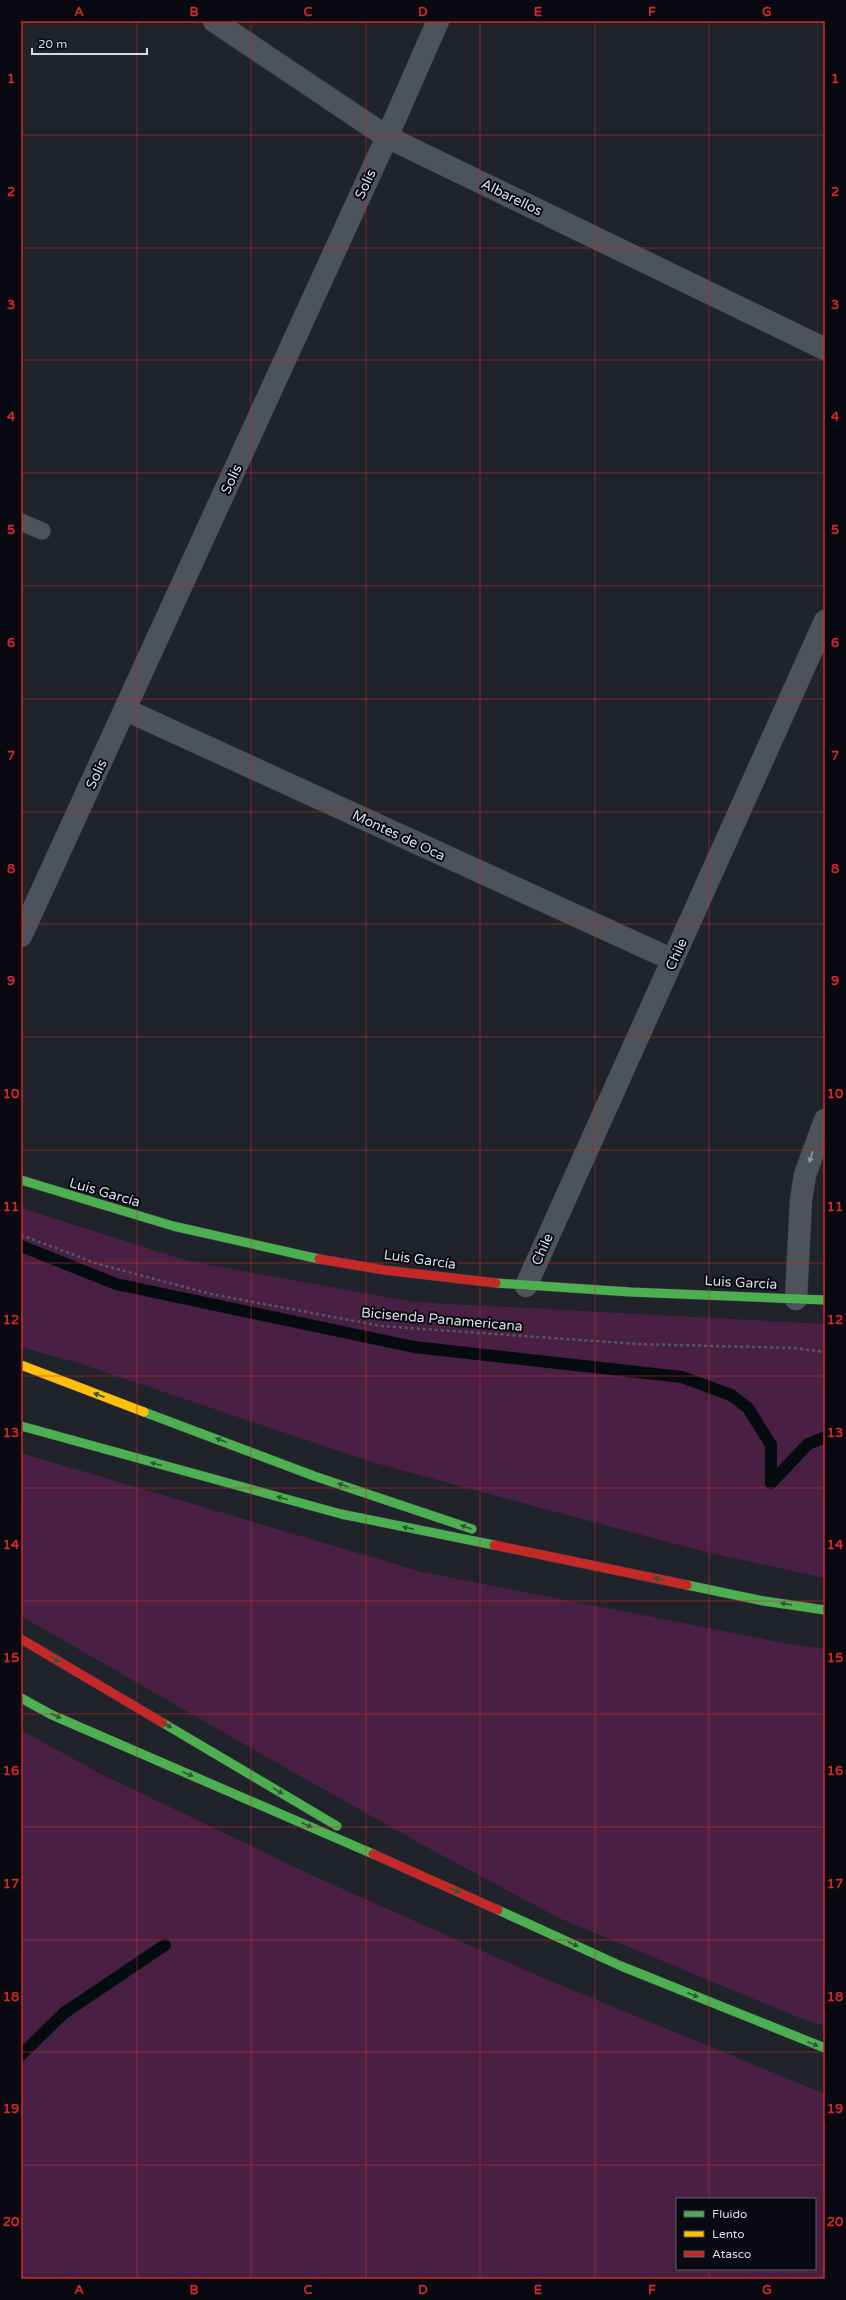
<svg xmlns="http://www.w3.org/2000/svg" width="846" height="2300" font-family="'Varela Round',sans-serif">
	<style>
		.green { fill: #492043; fill-rule: evenodd }
		.lines { fill: none; stroke-linecap: round; stroke-linejoin: round }
		.stream { stroke: #050c10; stroke-width: 12 }
		.lane-casing { stroke: #3c3e44; stroke-width: 18 }
		.street-casing { stroke: #3c3e44; stroke-width: 23 }
		.fast-casing { stroke: #3c3e44; stroke-width: 10 }
		.slow-casing { stroke: #3c3e44; stroke-width: 10 }
		.jam-casing { stroke: #3c3e44; stroke-width: 10 }
		.path { stroke: #54595e; stroke-width: 2.5; stroke-dasharray: 3 3; stroke-linecap: butt }
		.lane { stroke: #4c535a; stroke-width: 17 }
		.street { stroke: #4c535a; stroke-width: 22 }
		.fast { stroke: #4caf50; stroke-width: 9 }
		.slow { stroke: #ffc107; stroke-width: 9 }
		.jam { stroke: #c62828; stroke-width: 9 }
		.oneway { fill: #9298a0 }
		.oneway2 { fill: #2a5c30 }
		.grid { fill: none; stroke: #d62828; stroke-width: 1; stroke-opacity: 0.55 }
		.labels { text-anchor: middle; stroke-width: 4; stroke-linejoin: round; paint-order: stroke }
		.street-label { font-size: 14px; fill: #d9dce6; stroke: #090a11 }
		.neatline { fill: none; stroke: #d62828; stroke-width: 1.5 }
		.grid-label { font-size: 13px; text-anchor: middle; font-weight: bold; fill: #d62828 }
	</style>
	<rect width="100%" height="100%" fill="#21232b"/>
	<g class="green">
		<polygon points="21,1208 188,1261 413,1302 825,1324 825,1578 701,1551 375,1463 78,1363 21,1347"/>
		<polygon points="21,1453 422,1572 789,1644 825,1649 825,2026 795,2016 559,1918 432,1850 284,1767 21,1616"/>
		<path d="M21 1730 99 1773 320 1879 548 1980 825 2094V2279H21ZM677 2199H815V2269H677Z"/>
	</g>
	<g class="lines">
		<g class="stream">
			<polyline points="21,1246 116,1284 414,1347 682,1377 731,1395 748,1408 771,1445 771,1483"/>
			<polyline points="771,1483 808,1444 825,1437"/>
			<polyline points="21,2055 64,2013 165,1945"/>
		</g>
		<g class="lane-casing">
			<polyline id="lane" points="21,522 42,531"/>
		</g>
		<g class="street-casing">
			<g id="street">
				<polyline points="214,21 387,137 825,349"/>
				<polyline points="126,710 673,960"/>
				<polyline points="21,936 387,137 438,21"/>
				<polyline points="526,1286 825,621"/>
				<polyline points="796,1299 801,1200 805,1175 825,1120"/>
			</g>
		</g>
		<g class="fast-casing">
			<g id="fast">
				<polyline points="21,1180 173,1226 319,1259"/>
				<polyline points="496,1283 630,1292 825,1300"/>
				<polyline points="144,1412 314,1476 472,1529"/>
				<polyline points="21,1426 341,1514 494,1545"/>
				<polyline points="687,1585 764,1601 825,1610"/>
				<polyline points="21,1698 52,1715 373,1854"/>
				<polyline points="163,1723 337,1826"/>
				<polyline points="498,1910 621,1966 825,2048"/>
			</g>
		</g>
		<g class="slow-casing">
			<polyline id="slow" points="21,1365 144,1412"/>
		</g>
		<g class="jam-casing">
			<g id="jam">
				<polyline points="319,1259 384,1270 496,1283"/>
				<polyline points="494,1545 687,1585"/>
				<polyline points="21,1639 163,1723"/>
				<polyline points="373,1854 498,1910"/>
			</g>
		</g>
		<polyline class="path" points="21,1235 98,1264 211,1294 381,1326 638,1344 794,1348 825,1352"/>
		<use href="#lane" class="lane"/>
		<use href="#street" class="street"/>
		<use href="#fast" class="fast"/>
		<use href="#slow" class="slow"/>
		<use href="#jam" class="jam"/>
	</g>
	<defs><path id="oneway-solid" d="M-6-.8H1V-3.2L6.5 0L1 3.2V.8H-6Z"/></defs>
	<use class="oneway" href="#oneway-solid" transform="translate(811 1157) rotate(108)"/>
	<g class="oneway2">
		<use href="#oneway-solid" transform="translate(99 1395) rotate(-159)"/>
		<use href="#oneway-solid" transform="translate(221 1440) rotate(-159)"/>
		<use href="#oneway-solid" transform="translate(156 1464) rotate(-165)"/>
		<use href="#oneway-solid" transform="translate(343 1485) rotate(-161)"/>
		<use href="#oneway-solid" transform="translate(282 1498) rotate(-164)"/>
		<use href="#oneway-solid" transform="translate(466 1527) rotate(-161)"/>
		<use href="#oneway-solid" transform="translate(408 1528) rotate(-169)"/>
		<use href="#oneway-solid" transform="translate(659 1579) rotate(-168)"/>
		<use href="#oneway-solid" transform="translate(786 1604) rotate(-172)"/>
		<use href="#oneway-solid" transform="translate(55 1659) rotate(31)"/>
		<use href="#oneway-solid" transform="translate(56 1716) rotate(24)"/>
		<use href="#oneway-solid" transform="translate(167 1725) rotate(31)"/>
		<use href="#oneway-solid" transform="translate(188 1774) rotate(23)"/>
		<use href="#oneway-solid" transform="translate(278 1791) rotate(31)"/>
		<use href="#oneway-solid" transform="translate(307 1825) rotate(23)"/>
		<use href="#oneway-solid" transform="translate(455 1890) rotate(25)"/>
		<use href="#oneway-solid" transform="translate(573 1944) rotate(25)"/>
		<use href="#oneway-solid" transform="translate(693 1995) rotate(22)"/>
		<use href="#oneway-solid" transform="translate(813 2044) rotate(22)"/>
	</g>
	<path class="grid" d="M137 21V2279M251 21V2279M366 21V2279M480 21V2279M595 21V2279M709 21V2199M21 135H825M21 248H825M21 360H825M21 473H825M21 586H825M21 699H825M21 812H825M21 924H825M21 1037H825M21 1150H825M21 1263H825M21 1376H825M21 1488H825M21 1601H825M21 1714H825M21 1827H825M21 1940H825M21 2052H825M21 2165H825M709 2269V2279"/>
	<g class="labels">
		<g class="street-label">
			<text transform="translate(365 184) rotate(-65)" y="5">Solís</text>
			<text transform="translate(512 197) rotate(26)" y="5">Albarellos</text>
			<text transform="translate(231 479) rotate(-65)" y="5">Solís</text>
			<text transform="translate(96 774) rotate(-65)" y="5">Solís</text>
			<text transform="translate(399 835) rotate(25)" y="5">Montes de Oca</text>
			<text transform="translate(676 954) rotate(-66)" y="5">Chile</text>
			<text transform="translate(105 1192) rotate(16)" y="5">Luis García</text>
			<text transform="translate(542 1249) rotate(-66)" y="5">Chile</text>
			<text transform="translate(420 1259) rotate(8)" y="5">Luis García</text>
			<text transform="translate(741 1282) rotate(3)" y="5">Luis García</text>
			<text transform="translate(442 1319) rotate(5)" y="5">Bicisenda Panamericana</text>
		</g>
	</g>
	<rect width="846" height="2300" fill="none" stroke="#090a11" stroke-width="44"/>
	<rect x="676" y="2198" width="140" height="72" fill="#090a11" stroke="#5c5e66"/>
	<rect x="684" y="2211" width="20" height="6" fill="#4caf50" stroke="#5c5e66"/>
	<text x="712" y="2218" font-size="12" fill="#d9dce6">Fluido</text>
	<rect x="684" y="2231" width="20" height="6" fill="#ffc107" stroke="#5c5e66"/>
	<text x="712" y="2238" font-size="12" fill="#d9dce6">Lento</text>
	<rect x="684" y="2251" width="20" height="6" fill="#c62828" stroke="#5c5e66"/>
	<text x="712" y="2258" font-size="12" fill="#d9dce6">Atasco</text>
	<path d="M32 48v6h115v-6" fill="none" stroke="#d9dce6" stroke-width="2"/>
	<text x="38" y="48" font-size="12" fill="#d9dce6" stroke="#090a11" stroke-width="3" paint-order="stroke">20 m</text>
	<rect x="22" y="22" width="802" height="2256" class="neatline"/>
	<g class="grid-label">
		<text x="79" y="16">A</text>
		<text x="194" y="16">B</text>
		<text x="308" y="16">C</text>
		<text x="423" y="16">D</text>
		<text x="538" y="16">E</text>
		<text x="652" y="16">F</text>
		<text x="767" y="16">G</text>
		<text x="11" y="83">1</text>
		<text x="835" y="83">1</text>
		<text x="11" y="196">2</text>
		<text x="835" y="196">2</text>
		<text x="11" y="309">3</text>
		<text x="835" y="309">3</text>
		<text x="11" y="421">4</text>
		<text x="835" y="421">4</text>
		<text x="11" y="534">5</text>
		<text x="835" y="534">5</text>
		<text x="11" y="647">6</text>
		<text x="835" y="647">6</text>
		<text x="11" y="760">7</text>
		<text x="835" y="760">7</text>
		<text x="11" y="873">8</text>
		<text x="835" y="873">8</text>
		<text x="11" y="985">9</text>
		<text x="835" y="985">9</text>
		<text x="11" y="1098">10</text>
		<text x="835" y="1098">10</text>
		<text x="11" y="1211">11</text>
		<text x="835" y="1211">11</text>
		<text x="11" y="1324">12</text>
		<text x="835" y="1324">12</text>
		<text x="11" y="1437">13</text>
		<text x="835" y="1437">13</text>
		<text x="11" y="1549">14</text>
		<text x="835" y="1549">14</text>
		<text x="11" y="1662">15</text>
		<text x="835" y="1662">15</text>
		<text x="11" y="1775">16</text>
		<text x="835" y="1775">16</text>
		<text x="11" y="1888">17</text>
		<text x="835" y="1888">17</text>
		<text x="11" y="2001">18</text>
		<text x="835" y="2001">18</text>
		<text x="11" y="2113">19</text>
		<text x="835" y="2113">19</text>
		<text x="11" y="2226">20</text>
		<text x="835" y="2226">20</text>
		<text x="79" y="2294">A</text>
		<text x="194" y="2294">B</text>
		<text x="308" y="2294">C</text>
		<text x="423" y="2294">D</text>
		<text x="538" y="2294">E</text>
		<text x="652" y="2294">F</text>
		<text x="767" y="2294">G</text>
	</g>
</svg>
